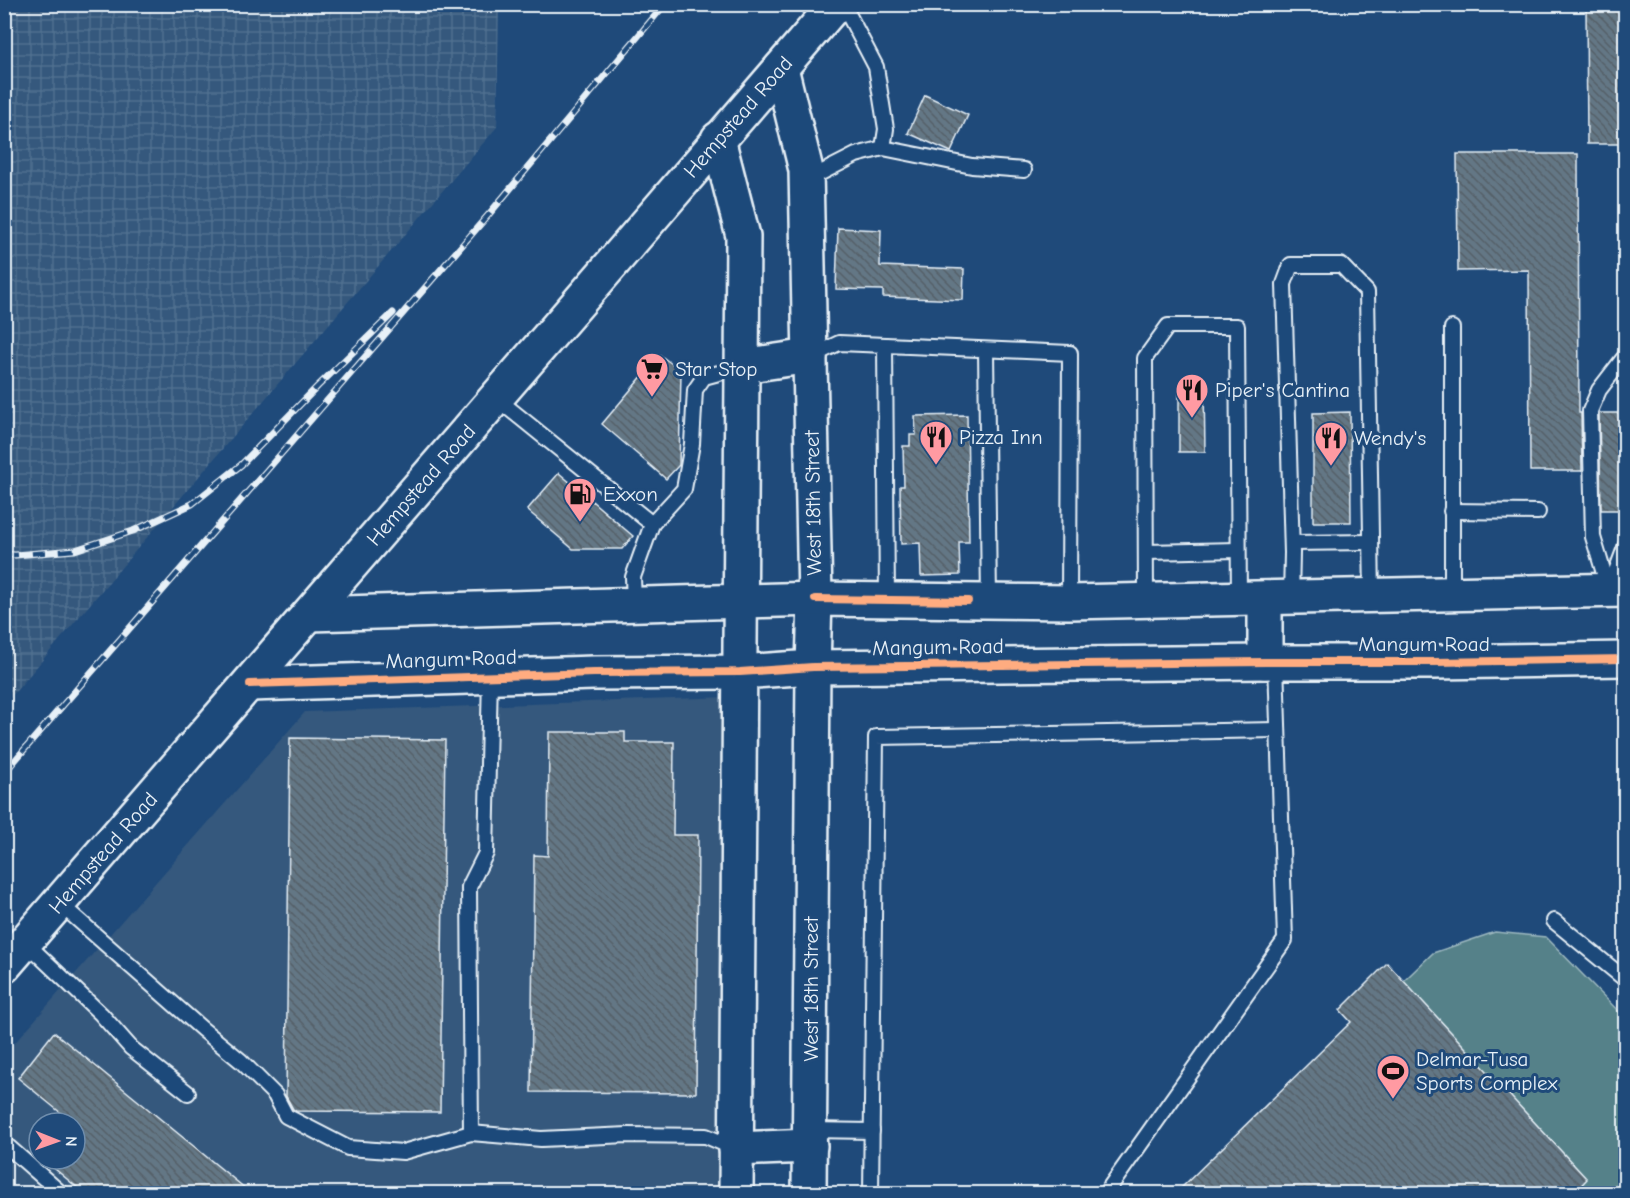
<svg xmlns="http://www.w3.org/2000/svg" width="1630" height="1198" font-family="'Comic Neue',sans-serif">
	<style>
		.built { fill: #34587d; fill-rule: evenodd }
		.industrial { fill: url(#industrial-grid) }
		.pitch { fill: #558189; stroke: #9eb9c0; stroke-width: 1.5 }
		.building { fill: url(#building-back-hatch); stroke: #e8f1f8; stroke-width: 1.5 }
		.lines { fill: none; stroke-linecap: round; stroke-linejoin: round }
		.lane-casing { stroke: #e8f1f8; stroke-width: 18 }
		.secondary-casing { stroke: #e8f1f8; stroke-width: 38 }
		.lane { stroke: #1f4a7a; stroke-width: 14 }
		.secondary { stroke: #1f4a7a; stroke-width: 33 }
		.rail-casing { stroke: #e8f1f8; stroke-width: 7 }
		.rail { stroke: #1f4a7a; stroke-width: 4.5; stroke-dasharray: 14; stroke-linecap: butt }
		.cycleway-casing { stroke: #1f4a7a; stroke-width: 11 }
		.cycleway { stroke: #ffac80; stroke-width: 8 }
		.labels { text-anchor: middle; stroke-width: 6; stroke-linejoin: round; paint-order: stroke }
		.street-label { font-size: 21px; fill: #e8f1f8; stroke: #1f4a7a }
		.poi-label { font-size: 21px; fill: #e8f1f8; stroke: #1f4a7a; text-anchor: start }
	</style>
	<defs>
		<pattern id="industrial-grid" width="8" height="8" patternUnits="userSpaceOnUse" patternTransform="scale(1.5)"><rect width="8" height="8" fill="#34587d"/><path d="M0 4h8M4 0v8" fill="none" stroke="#517090"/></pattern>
		<pattern id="building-back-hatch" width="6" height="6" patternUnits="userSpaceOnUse" patternTransform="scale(1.5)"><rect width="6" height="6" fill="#647785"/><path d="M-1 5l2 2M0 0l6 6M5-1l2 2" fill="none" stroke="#556068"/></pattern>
	</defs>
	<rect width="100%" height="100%" fill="#1f4a7a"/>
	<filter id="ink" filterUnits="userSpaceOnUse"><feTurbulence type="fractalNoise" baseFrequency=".0167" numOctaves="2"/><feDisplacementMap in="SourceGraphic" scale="12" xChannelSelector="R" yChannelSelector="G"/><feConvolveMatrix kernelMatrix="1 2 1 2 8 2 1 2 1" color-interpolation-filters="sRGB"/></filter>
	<g filter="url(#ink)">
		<path class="built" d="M729 697 723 1193 5 1194V1054L305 712ZM39 1123H75V1159H39Z"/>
		<polygon class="industrial" points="5,4 499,5 497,127 5,704"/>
		<polygon class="pitch" points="1495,932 1546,937 1625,1018 1625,1193 1182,1194 1433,953"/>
		<g class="building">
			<polygon points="1586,4 1626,4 1626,144 1587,144"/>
			<polygon points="925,95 968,115 951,152 908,133"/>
			<polygon points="1457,154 1578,154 1579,413 1581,413 1582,471 1530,471 1529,270 1458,271"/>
			<polygon points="838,228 881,230 880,266 964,269 963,300 883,297 883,290 836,289"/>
			<polygon points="660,355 681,371 679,465 666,479 602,424"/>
			<polygon points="1204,386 1205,452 1179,452 1179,387"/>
			<polygon points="1350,412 1351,522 1313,522 1313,413"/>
			<polygon points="1599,413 1626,413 1626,510 1601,510"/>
			<polygon points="967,415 969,542 959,542 960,575 921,576 920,543 901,544 900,486 904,486 903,446 910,446 910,435 916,435 915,416"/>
			<polygon points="559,473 633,536 622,549 573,549 527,510"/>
			<polygon points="549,732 625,732 625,742 674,742 673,835 698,835 696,1093 531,1092 534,855 548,856"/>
			<polygon points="290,738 445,740 440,1112 296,1111 293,1109 286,1096"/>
			<polygon points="1387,963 1587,1179 1573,1194 1175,1194 1351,1022 1340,1010"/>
			<polygon points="54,1032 252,1194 85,1194 43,1159 75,1159 75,1123 71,1123 72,1122 18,1078"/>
		</g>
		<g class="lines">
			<g class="lane-casing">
				<g id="lane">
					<polyline points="883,148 972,166 1024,170"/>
					<polyline points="807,180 856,155 883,148 886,129 876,67 843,4"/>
					<polyline points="885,345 887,600"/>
					<polyline points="986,350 989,601"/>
					<polyline points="812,356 839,343 1070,353 1069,602"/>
					<polyline points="496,398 652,524 633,577 634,604"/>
					<polyline points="1451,511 1538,512"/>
					<polyline points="652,524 684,489 692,444 695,390 704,377 741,367"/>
					<polyline points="1292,543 1371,542"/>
					<polyline points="1146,552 1238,550"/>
					<polyline points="1609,590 1593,537 1590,411 1599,390 1623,359 1626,359"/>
					<polyline points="1609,590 1626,545"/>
					<polyline points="1452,594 1452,328"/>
					<polyline points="1291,597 1292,553 1284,284 1291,265 1341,265 1367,292 1372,596"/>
					<polyline points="1146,600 1145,358 1168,326 1237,326 1239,598"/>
					<polyline points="59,903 202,1029 241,1061 275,1095 286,1116 348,1148 403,1152 471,1133 469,887 486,853 490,676"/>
					<polyline points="1554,921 1626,980"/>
					<polyline points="25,942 101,1014 131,1048 188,1093"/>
					<polyline points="810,1130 872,1131"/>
					<polyline points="471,1133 541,1139 628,1135 706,1136 736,1149"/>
					<polyline points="4,1143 62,1194"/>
					<polyline points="871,1194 876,737 1277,730"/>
					<polyline points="1105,1194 1285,940 1276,662"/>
				</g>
			</g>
			<g class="secondary-casing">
				<g id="secondary">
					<polyline points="781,68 806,170 815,599 813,667 809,1194"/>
					<polyline points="718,139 743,236 736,1194"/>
					<polyline points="742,366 810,356"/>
					<polyline points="1265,598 1265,662"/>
					<polyline points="310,614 815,599 1069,602 1626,590"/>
					<polyline points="250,684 594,673 740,672 813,667 1265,662 1435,662 1626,659"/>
					<path d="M4 966C283 647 559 325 836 4"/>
					<polyline points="736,1149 810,1146"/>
				</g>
			</g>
			<use href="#lane" class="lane"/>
			<use href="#secondary" class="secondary"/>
			<g class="rail-casing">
				<g id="rail">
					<polyline points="4,554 15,555 75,550 133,531 192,504 241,465 318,386 393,313"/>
					<polyline points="4,773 490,213 665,4"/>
				</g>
			</g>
			<use href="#rail" class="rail"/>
			<g class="cycleway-casing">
				<g id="cycleway">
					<polyline points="815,599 968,601"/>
					<polyline points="250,684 594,673 740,672 813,667 1265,662 1435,662 1626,659"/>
				</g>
			</g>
			<use href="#cycleway" class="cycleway"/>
		</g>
	</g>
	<defs>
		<g id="supermarket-pin" transform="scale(1.725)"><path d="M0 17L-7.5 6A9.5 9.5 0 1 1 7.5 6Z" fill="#ff9aa2" stroke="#1f4a7a"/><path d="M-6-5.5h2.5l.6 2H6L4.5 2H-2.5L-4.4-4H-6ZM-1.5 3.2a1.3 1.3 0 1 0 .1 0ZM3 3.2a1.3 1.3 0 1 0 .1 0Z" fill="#111"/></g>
		<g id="restaurant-pin" transform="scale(1.725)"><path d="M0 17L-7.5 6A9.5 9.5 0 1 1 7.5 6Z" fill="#ff9aa2" stroke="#1f4a7a"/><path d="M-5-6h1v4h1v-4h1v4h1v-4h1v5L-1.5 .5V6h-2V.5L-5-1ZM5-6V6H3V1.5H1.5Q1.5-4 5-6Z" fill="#111"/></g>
		<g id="fuel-pin" transform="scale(1.725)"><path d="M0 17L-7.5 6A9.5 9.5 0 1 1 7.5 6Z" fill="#ff9aa2" stroke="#1f4a7a"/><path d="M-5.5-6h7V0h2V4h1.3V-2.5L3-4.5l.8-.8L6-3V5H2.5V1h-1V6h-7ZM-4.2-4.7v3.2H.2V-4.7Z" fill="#111"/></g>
		<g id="stadium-pin" transform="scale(1.725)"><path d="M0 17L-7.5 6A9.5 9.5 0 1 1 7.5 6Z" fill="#ff9aa2" stroke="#1f4a7a"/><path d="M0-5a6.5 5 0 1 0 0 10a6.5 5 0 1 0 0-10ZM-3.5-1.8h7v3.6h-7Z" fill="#111"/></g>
	</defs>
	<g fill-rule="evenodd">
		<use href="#supermarket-pin" x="652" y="369"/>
		<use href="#restaurant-pin" x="1192" y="390"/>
		<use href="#restaurant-pin" x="936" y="437"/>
		<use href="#restaurant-pin" x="1331" y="438"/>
		<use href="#fuel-pin" x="580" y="494"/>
		<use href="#stadium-pin" x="1393" y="1071"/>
	</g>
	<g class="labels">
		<g class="street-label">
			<text transform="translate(738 117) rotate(-49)" y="7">Hempstead Road</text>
			<text transform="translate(421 485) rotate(-49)" y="7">Hempstead Road</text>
			<text transform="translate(813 503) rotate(-91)" y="7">West 18th Street</text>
			<text x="1424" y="651">Mangum Road</text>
			<text transform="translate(938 647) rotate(-1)" y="7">Mangum Road</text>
			<text transform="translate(451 659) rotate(-2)" y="7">Mangum Road</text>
			<text transform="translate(103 853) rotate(-49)" y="7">Hempstead Road</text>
			<text transform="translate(811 989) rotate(-90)" y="7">West 18th Street</text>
		</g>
		<g class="poi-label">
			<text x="675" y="376">Star Stop</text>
			<text x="1215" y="397">Piper's Cantina</text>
			<text x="959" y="444">Pizza Inn</text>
			<text x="1354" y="445">Wendy's</text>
			<text x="603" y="501">Exxon</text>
			<text x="1416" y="1066">Delmar-Tusa<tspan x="1416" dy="24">Sports Complex</tspan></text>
		</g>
	</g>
	<rect width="1630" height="1198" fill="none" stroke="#1f4a7a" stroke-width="24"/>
	<rect x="12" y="12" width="1606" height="1174" fill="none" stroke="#e8f1f8" stroke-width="2" filter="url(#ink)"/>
	<g transform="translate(57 1141) rotate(91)"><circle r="28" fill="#1f4a7a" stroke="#6f8dac" stroke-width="1.5"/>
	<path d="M0-4.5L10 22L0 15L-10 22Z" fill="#ff9aa2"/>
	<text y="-9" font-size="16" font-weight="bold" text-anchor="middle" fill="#e8f1f8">N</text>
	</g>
</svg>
